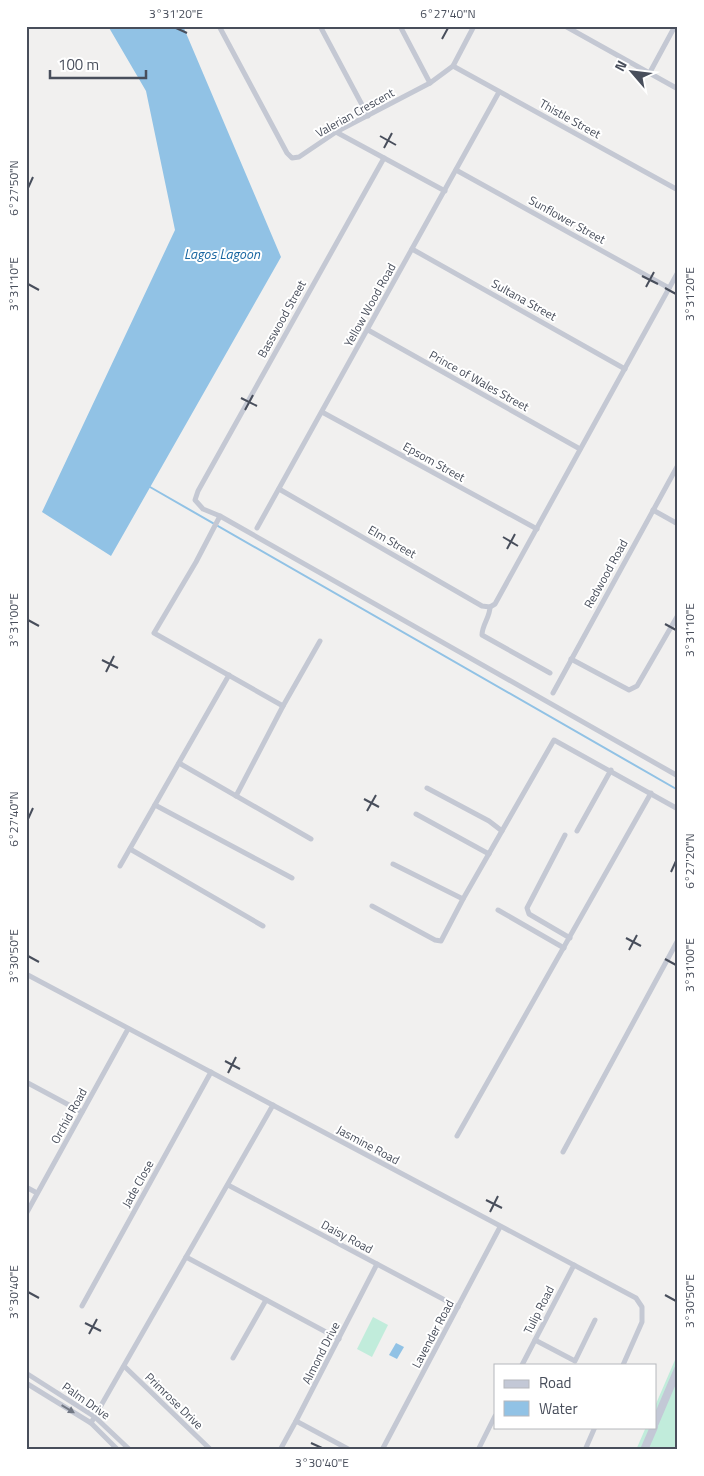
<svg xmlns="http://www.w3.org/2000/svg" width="704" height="1476" font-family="'Titillium Web',sans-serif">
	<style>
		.green { fill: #c1ecdb }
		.water { fill: #91c2e5 }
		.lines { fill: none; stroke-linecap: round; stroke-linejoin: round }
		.stream { stroke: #91c2e5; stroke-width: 2 }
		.street { stroke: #c4c8d3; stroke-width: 5 }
		.secondary { stroke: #c3c8d6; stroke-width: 8 }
		.oneway { fill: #737985 }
		.ticks { fill: none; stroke: #484e5b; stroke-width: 2 }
		.labels { text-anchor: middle; stroke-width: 4; stroke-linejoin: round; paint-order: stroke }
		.street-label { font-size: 12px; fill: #484e5b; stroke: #fff }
		.water-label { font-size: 14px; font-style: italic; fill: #1765a0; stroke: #fff }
		.neatline { fill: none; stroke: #484e5b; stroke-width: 2 }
		.ticks-label { font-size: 12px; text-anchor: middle; fill: #484e5b }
	</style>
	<rect width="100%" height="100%" fill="#f1f0ef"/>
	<g class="green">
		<polygon points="373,1317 388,1325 372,1357 357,1349"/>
		<polygon points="678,1353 678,1450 636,1450 646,1427 655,1427 655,1406"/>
	</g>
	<g class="water">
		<polygon points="108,26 183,26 281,257 111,556 42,512 175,230 146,91"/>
		<polygon points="396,1343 404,1347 397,1359 389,1355"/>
	</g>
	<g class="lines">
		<polyline class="stream" points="150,487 678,790"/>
		<g class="street">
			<polyline points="219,26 287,153 292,158 299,157 336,132 430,83 453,66 474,26"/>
			<polyline points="320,26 368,116"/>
			<polyline points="400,26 430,83"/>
			<polyline points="565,26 678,89"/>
			<polyline points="453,66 678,190"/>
			<polyline points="649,74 675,26"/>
			<polyline points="336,132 445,191"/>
			<polyline points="384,158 198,491 195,500 203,509 220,516 678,776"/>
			<polyline points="456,170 669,288"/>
			<polyline points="412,249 625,369"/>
			<polyline points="368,330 580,449"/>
			<polyline points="322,412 537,529"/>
			<polyline points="279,489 482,606 490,607 495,604 678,272"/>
			<polyline points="653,510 678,524"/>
			<polyline points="220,516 196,562 154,633 283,706"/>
			<polyline points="257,528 499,92"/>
			<path d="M490 607C490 617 482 625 482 635L550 673"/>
			<polyline points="571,659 629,690 637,686 678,615"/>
			<polyline points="553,693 678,465"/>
			<polyline points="179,763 311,839"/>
			<polyline points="427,788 489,821 502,831"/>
			<polyline points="236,796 283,706 320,641"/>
			<polyline points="155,805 292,878"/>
			<polyline points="416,814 489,854"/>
			<polyline points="577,831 611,770"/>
			<polyline points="565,835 527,908 529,914 570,938"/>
			<polyline points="130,849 263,926"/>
			<polyline points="393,864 463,899"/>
			<polyline points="120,866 229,675"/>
			<polyline points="372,906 435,940 441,941 463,899 554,740 678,809"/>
			<polyline points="498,910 564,948"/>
			<polyline points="26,974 636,1298 642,1307 642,1322 623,1365"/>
			<polyline points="26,1082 82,1112"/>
			<polyline points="457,1136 651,793"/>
			<polyline points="563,1152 678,940"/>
			<polyline points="228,1185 458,1307"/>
			<polyline points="26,1187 37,1193"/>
			<polyline points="26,1214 128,1029"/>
			<polyline points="186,1257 339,1339"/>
			<polyline points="82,1306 211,1072"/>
			<polyline points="535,1340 575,1361 595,1320"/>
			<polyline points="233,1358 266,1300"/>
			<polyline points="522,1365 574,1265"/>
			<polyline points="124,1366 211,1450"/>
			<polyline points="26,1373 95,1417 130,1450"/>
			<polyline points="26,1383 91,1423 118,1450"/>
			<polyline points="296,1421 350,1450"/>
			<polyline points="91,1423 273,1105"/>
			<polyline points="280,1450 296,1421 377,1264"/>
			<polyline points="382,1450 500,1227"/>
			<polyline points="478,1450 495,1416"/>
			<polyline points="585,1450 595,1427"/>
		</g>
		<g class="secondary">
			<polyline points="655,1423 678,1369"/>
			<polyline points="644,1450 654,1427"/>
		</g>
	</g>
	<defs><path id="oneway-solid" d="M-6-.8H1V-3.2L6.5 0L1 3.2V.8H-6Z" transform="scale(1.25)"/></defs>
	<use class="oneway" href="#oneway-solid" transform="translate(68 1409) rotate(31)"/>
	<path class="ticks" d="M176 28 187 33M442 39 448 28M380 136 396 145M384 148 392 133M28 188 33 177M642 276 658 284M28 284 39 290M646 287 654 272M665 288 676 294M241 398 257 406M245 410 253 395M503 537 518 546M507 549 515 534M28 620 39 626M665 624 676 630M102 660 118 668M106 672 114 656M364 799 379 807M367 811 376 795M28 819 33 808M671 872 676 861M626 938 641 946M629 950 637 935M28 956 39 962M665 959 676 965M225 1061 240 1069M228 1073 236 1057M486 1200 502 1208M490 1212 498 1196M28 1292 39 1298M665 1295 676 1301M85 1323 101 1331M89 1334 97 1319M311 1443 322 1448"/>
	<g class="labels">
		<g class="street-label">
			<text transform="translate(355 113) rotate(-29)" y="4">Valerian Crescent</text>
			<text transform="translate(570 119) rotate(29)" y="4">Thistle Street</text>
			<text transform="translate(567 220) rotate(29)" y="4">Sunflower Street</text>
			<text transform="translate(524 300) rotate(29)" y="4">Sultana Street</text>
			<text transform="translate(370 305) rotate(-61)" y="4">Yellow Wood Road</text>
			<text transform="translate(282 319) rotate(-61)" y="4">Basswood Street</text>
			<text transform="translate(479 381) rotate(29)" y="4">Prince of Wales Street</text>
			<text transform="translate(434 462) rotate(29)" y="4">Epsom Street</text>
			<text transform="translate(392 542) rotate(30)" y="4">Elm Street</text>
			<text transform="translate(606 574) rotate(-61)" y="4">Redwood Road</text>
			<text transform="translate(69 1116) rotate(-61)" y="4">Orchid Road</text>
			<text transform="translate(368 1145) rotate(28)" y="4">Jasmine Road</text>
			<text transform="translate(138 1184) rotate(-61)" y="4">Jade Close</text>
			<text transform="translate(347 1237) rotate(28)" y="4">Daisy Road</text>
			<text transform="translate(539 1310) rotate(-63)" y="4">Tulip Road</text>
			<text transform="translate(433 1334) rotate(-62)" y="4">Lavender Road</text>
			<text transform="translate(321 1353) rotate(-63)" y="4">Almond Drive</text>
			<text transform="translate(86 1401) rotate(35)" y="4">Palm Drive</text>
			<text transform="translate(174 1401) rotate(44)" y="4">Primrose Drive</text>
		</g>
		<g class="water-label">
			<text x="222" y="259">Lagos Lagoon</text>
		</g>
	</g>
	<rect width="704" height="1476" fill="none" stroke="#ffffff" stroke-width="55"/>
	<rect x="494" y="1364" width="162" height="65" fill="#ffffff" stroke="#b6b8bd"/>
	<rect x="504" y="1380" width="25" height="8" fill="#c3c8d6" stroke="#b6b8bd"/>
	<text x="539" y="1388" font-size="15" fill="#484e5b">Road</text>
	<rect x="504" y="1401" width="25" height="15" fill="#91c2e5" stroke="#b6b8bd"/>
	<text x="539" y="1414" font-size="15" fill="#484e5b">Water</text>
	<g transform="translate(632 72) rotate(298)" stroke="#ffffff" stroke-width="4" paint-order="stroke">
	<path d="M0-4L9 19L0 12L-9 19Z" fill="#484e5b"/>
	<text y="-8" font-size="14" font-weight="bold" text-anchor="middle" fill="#484e5b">N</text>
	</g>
	<path d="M50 70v8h96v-8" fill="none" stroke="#484e5b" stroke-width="2.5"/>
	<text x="58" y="70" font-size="15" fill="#484e5b" stroke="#ffffff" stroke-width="4" paint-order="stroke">100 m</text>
	<rect x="28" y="28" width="648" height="1420" class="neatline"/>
	<g class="ticks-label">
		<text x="176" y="18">3°31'20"E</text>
		<text x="448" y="18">6°27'40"N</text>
		<text transform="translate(14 188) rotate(-90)" y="4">6°27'50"N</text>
		<text transform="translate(14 284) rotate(-90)" y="4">3°31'10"E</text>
		<text transform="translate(690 294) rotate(-90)" y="4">3°31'20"E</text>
		<text transform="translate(14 620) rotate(-90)" y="4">3°31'00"E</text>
		<text transform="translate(690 630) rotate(-90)" y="4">3°31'10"E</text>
		<text transform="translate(14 819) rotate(-90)" y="4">6°27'40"N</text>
		<text transform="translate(690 861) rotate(-90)" y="4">6°27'20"N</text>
		<text transform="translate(14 956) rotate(-90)" y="4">3°30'50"E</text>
		<text transform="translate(690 965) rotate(-90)" y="4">3°31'00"E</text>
		<text transform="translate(14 1292) rotate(-90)" y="4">3°30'40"E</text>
		<text transform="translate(690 1301) rotate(-90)" y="4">3°30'50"E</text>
		<text x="322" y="1467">3°30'40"E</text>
	</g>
</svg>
